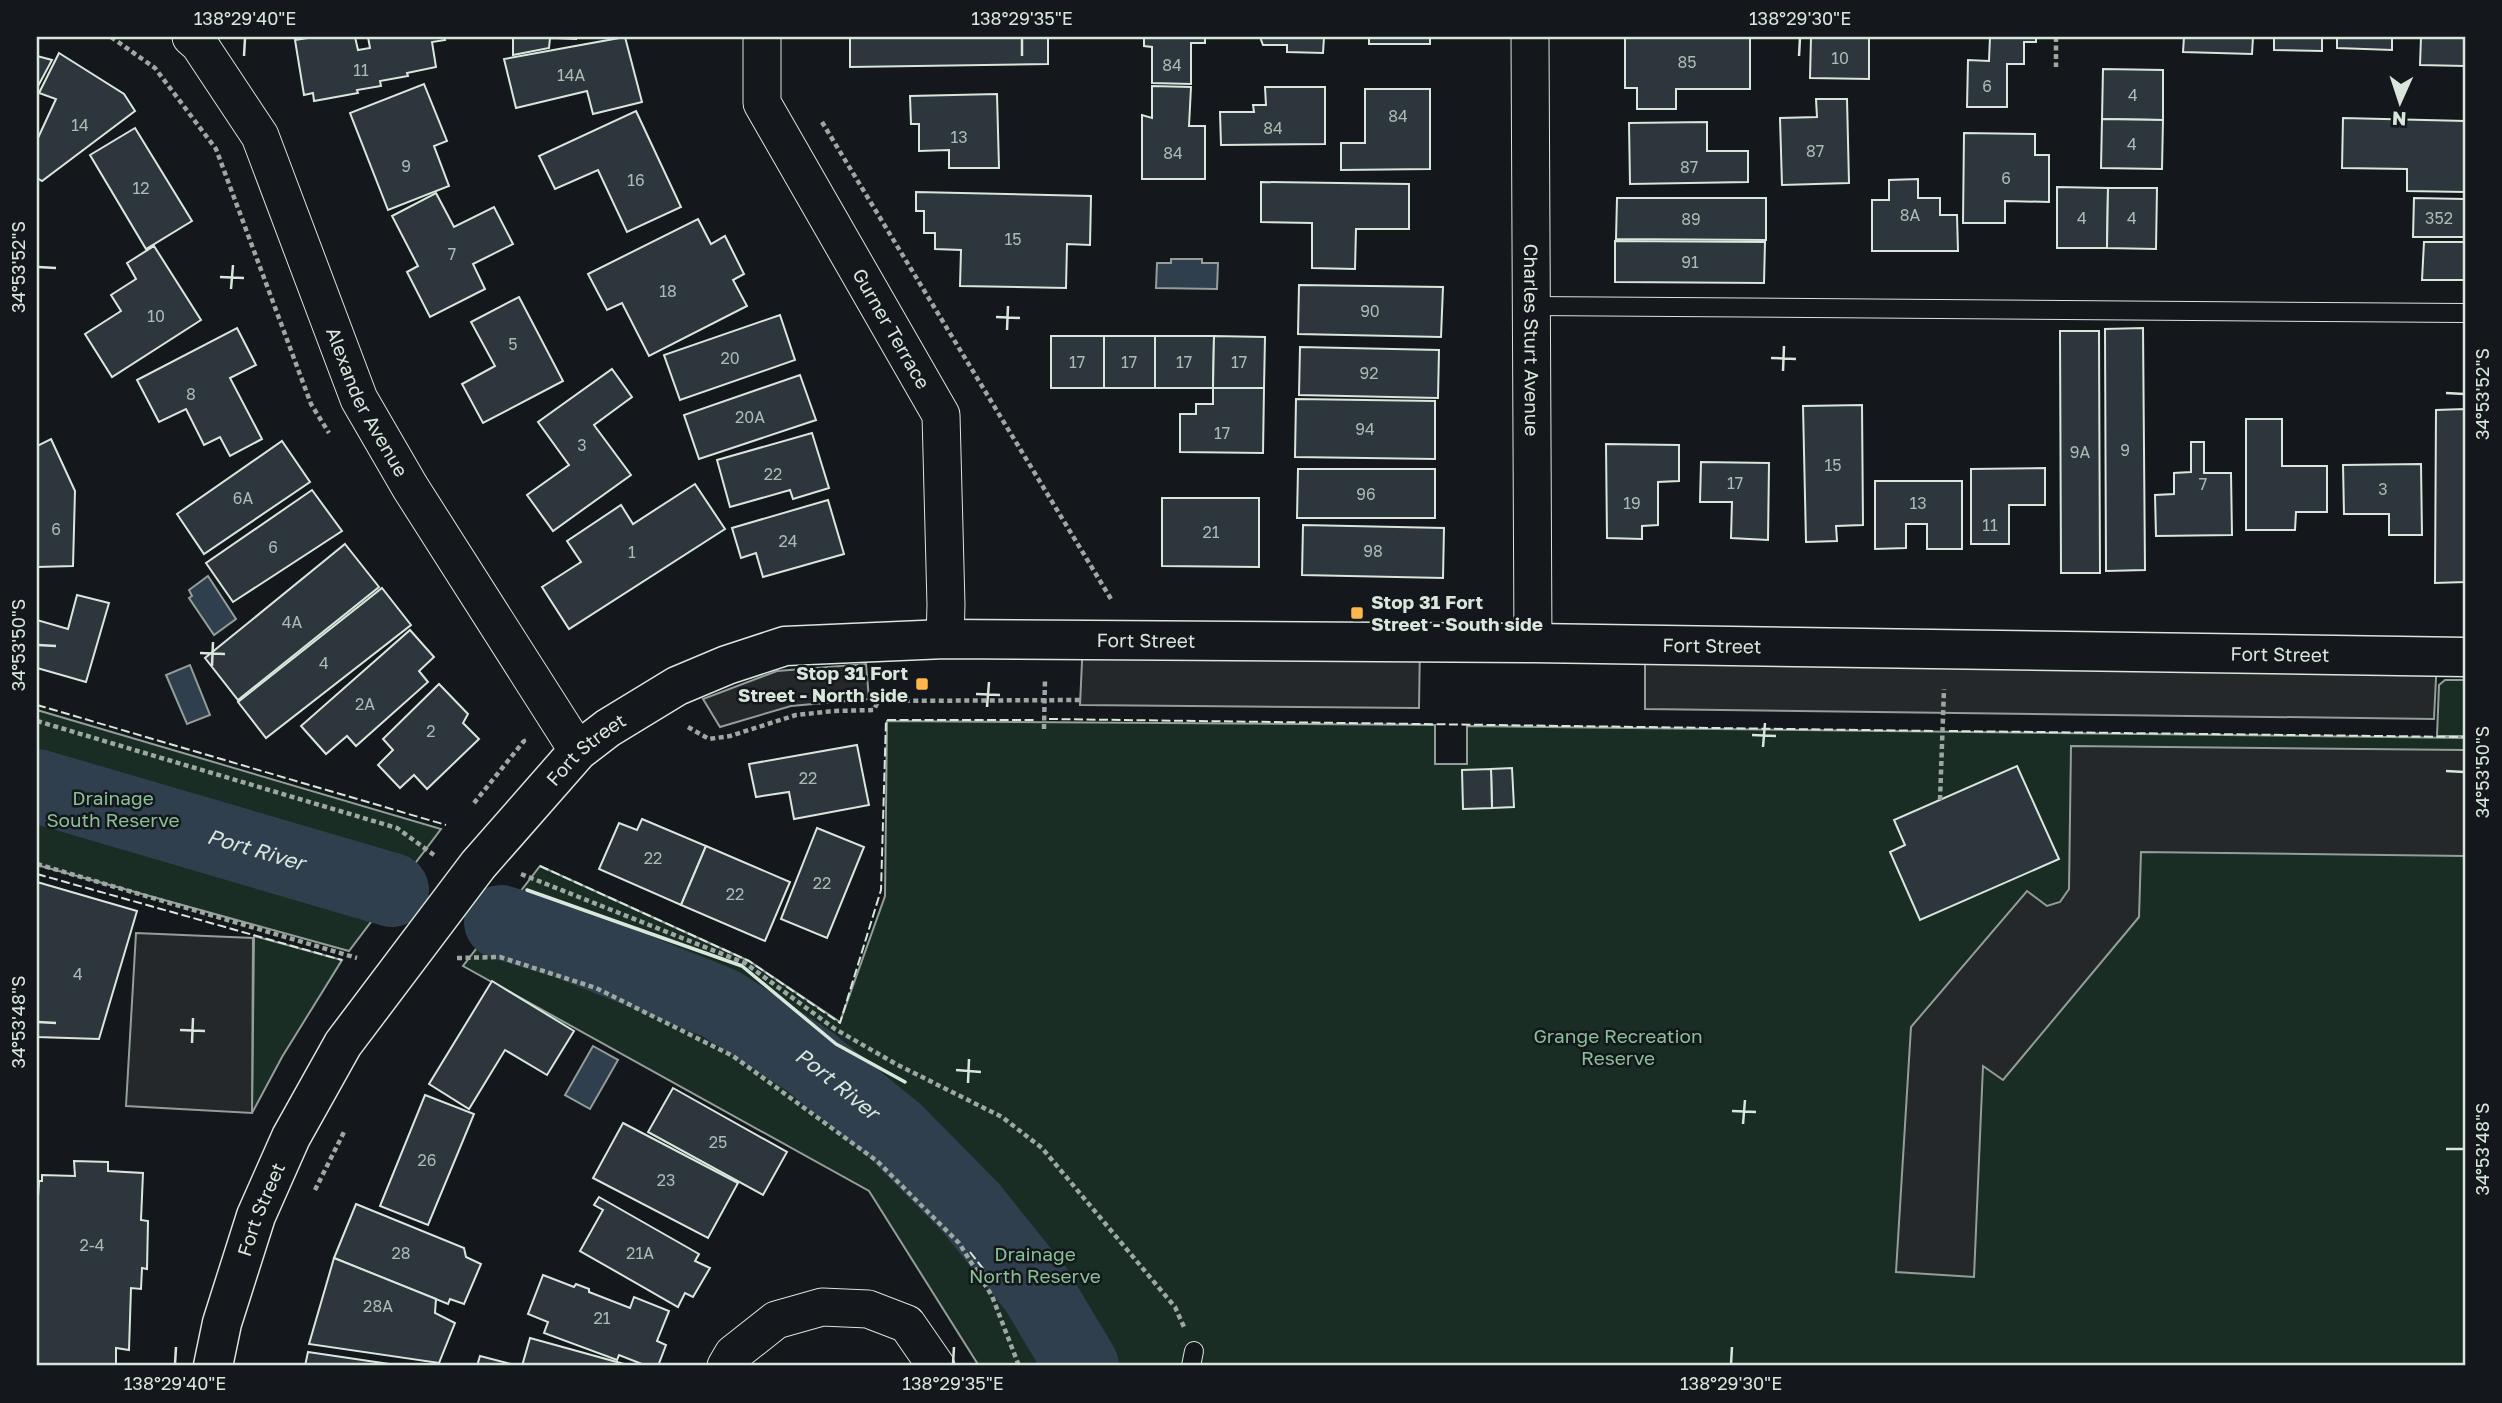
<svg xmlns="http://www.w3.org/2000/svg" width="2502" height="1403" viewBox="0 0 2502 1403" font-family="'Golos Text',sans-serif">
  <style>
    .green { fill: #1a2d24; stroke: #939e99; stroke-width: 2 }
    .parking { fill: #24282b; stroke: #939e99; stroke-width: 2 }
    .water { fill: #2f3f4d; stroke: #939e99; stroke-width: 2 }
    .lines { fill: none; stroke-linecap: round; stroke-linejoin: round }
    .river { stroke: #2f3f4d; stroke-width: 74 }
    .building { fill: #2c363c; stroke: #d8e6dc; stroke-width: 2 }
    .lane-casing { stroke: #d8e6dc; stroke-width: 20 }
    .street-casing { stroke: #d8e6dc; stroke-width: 39 }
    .secondary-casing { stroke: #d8e6dc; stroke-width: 41 }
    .path { stroke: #9da8a2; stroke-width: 4.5; stroke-dasharray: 5 3.5; stroke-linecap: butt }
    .lane { stroke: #14181c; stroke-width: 18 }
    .street { stroke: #14181c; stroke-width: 37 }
    .secondary { stroke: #14181c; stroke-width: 38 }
    .fence { stroke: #d8e6dc; stroke-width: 2; stroke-dasharray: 9 3.5; stroke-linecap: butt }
    .wall { stroke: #d8e6dc; stroke-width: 3.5 }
    .ticks { fill: none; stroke: #d8e6dc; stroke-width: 2.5 }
    .poi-dot { fill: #ffb74d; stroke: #14181c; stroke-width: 2.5 }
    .labels { text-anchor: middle; stroke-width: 5; stroke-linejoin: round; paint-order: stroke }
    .number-label { font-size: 16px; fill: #adbab4 }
    .street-label { font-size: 19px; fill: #d8e6dc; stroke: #14181c }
    .poi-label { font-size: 19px; font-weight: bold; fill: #d8e6dc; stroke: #14181c; text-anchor: start }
    .park-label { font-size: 19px; fill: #8ac095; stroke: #14181c }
    .water-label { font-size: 21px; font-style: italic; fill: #d8e6dc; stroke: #14181c }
    .neatline { fill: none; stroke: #d8e6dc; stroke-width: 2.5 }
    .ticks-label { font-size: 18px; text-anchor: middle; fill: #d8e6dc }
  </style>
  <rect width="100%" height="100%" fill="#14181c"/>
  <!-- green -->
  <g class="green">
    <polygon points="2445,680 2465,680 2465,736 2437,736 2439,685"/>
    <polygon points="37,710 441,829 349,951 37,865"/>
    <polygon points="887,721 1435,725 1435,764 1467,764 1467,726 2465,738 2465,1366 979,1366 869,1191 463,966 540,866 749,961 840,1022 885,896"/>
    <polygon points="254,936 342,960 282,1057 252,1113"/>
  </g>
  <!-- parking -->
  <g class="parking">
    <polygon points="1083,640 1420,643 1419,708 1080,705"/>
    <polygon points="1645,645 2437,658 2434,719 1645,709"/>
    <polygon points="866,664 869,699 791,706 720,727 703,699 777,671"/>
    <polygon points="2071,746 2465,750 2465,856 2141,852 2139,917 2003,1080 1983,1066 1974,1277 1896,1272 1911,1027 2027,891 2047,906 2060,902 2069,889"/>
    <polygon points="136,933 253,938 252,1113 126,1106"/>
  </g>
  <!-- water -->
  <g class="water">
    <polygon points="1171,259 1202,259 1202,263 1218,263 1217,289 1156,288 1157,263 1171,263"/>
    <polygon points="208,576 236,619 214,635 189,598 192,596 189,590"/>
    <polygon points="190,665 210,715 187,724 166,675"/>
    <polygon points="593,1046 618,1060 590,1109 565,1095"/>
  </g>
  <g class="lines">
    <!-- river -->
    <g class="river">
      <path id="s1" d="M37,786L392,890"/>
      <path id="s2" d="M501,922L569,943L721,1004L809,1061L896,1132L971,1208L1036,1289L1082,1366"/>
    </g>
  </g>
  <!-- building -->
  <g class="building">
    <polygon points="314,37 355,37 358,50 370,48 368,37 444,37 445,40 432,42 436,67 407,73 408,76 380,81 381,86 357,90 358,93 314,101 313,93 304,95 295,40"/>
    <polygon points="513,37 576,37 576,39 550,38 549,48 513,55"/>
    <polygon points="625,37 642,102 593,114 587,91 516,108 504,59"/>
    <polygon points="850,37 1048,37 1048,64 850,67"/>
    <polygon points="1144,37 1205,37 1205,43 1191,43 1191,84 1152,83 1152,47 1144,46"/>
    <polygon points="1260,37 1324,37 1323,53 1287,52 1287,45 1263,45"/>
    <rect x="1369" y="37" width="61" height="7"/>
    <polygon points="1625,37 1750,37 1750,89 1676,89 1676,109 1637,109 1637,88 1625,88"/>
    <polygon points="1811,37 1869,37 1869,79 1810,78"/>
    <polygon points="1990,37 2036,37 2036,42 2024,42 2024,64 2007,64 2007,107 1967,107 1968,60 1989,61"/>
    <polygon points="2184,37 2253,37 2252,54 2183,52"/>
    <polygon points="2274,37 2322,37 2322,51 2274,50"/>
    <polygon points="2337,37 2392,37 2392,50 2337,48"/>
    <polygon points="2421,37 2465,37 2465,66 2420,65"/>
    <polygon points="59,53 124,94 135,111 42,181 37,178 37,140 56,99 39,93"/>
    <polygon points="37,56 52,60 37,88"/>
    <polygon points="2103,69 2163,70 2163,120 2102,119"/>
    <polygon points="424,84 447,141 434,146 449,186 388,210 350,113"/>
    <polygon points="1152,86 1191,87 1189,126 1205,126 1205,179 1142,179 1142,115 1152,118"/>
    <polygon points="1265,87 1325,87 1325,144 1221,145 1220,112 1254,112 1253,105 1266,105"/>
    <polygon points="1365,89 1430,89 1430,169 1341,170 1341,143 1365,143"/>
    <polygon points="997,94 999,168 949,168 949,150 919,151 919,124 911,124 910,96"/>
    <polygon points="1816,99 1847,99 1849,183 1782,185 1780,118 1817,117"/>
    <polygon points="636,111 681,207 627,232 598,170 555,189 539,156"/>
    <polygon points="2343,118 2465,121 2465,192 2407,191 2407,169 2342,168"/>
    <polygon points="2102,119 2163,120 2162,169 2101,168"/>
    <polygon points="1707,122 1707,151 1748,151 1748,182 1630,184 1629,123"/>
    <polygon points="135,128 192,221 146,249 90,155"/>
    <polygon points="1964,133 2035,134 2035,155 2049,155 2049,202 2005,201 2005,223 1963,223"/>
    <polygon points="1918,179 1918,198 1940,198 1940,215 1957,215 1958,251 1872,251 1872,200 1889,200 1889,180"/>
    <polygon points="1261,182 1409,184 1409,229 1356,229 1355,269 1312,268 1312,223 1261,222"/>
    <polygon points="2057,187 2108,188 2107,248 2057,248"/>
    <polygon points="2108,188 2157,188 2156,249 2107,248"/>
    <polygon points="916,192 1091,196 1090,245 1067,244 1066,288 960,286 961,250 935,249 935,233 924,233 924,211 916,211"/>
    <polygon points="436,193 454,227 494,207 513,244 473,264 485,289 430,317 407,272 418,266 392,216"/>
    <polygon points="1617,198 1766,198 1766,240 1616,239"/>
    <polygon points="2414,198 2465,199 2465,237 2413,237"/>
    <polygon points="698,219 711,244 725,236 744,274 733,280 747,306 649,356 622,303 607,310 588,274"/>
    <polygon points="1615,241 1765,242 1764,283 1615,282"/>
    <polygon points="2424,242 2465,242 2465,280 2422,280"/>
    <polygon points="154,246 201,320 112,377 85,334 121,311 111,295 136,279 127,263"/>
    <polygon points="1299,285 1443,287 1441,337 1298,334"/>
    <polygon points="519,297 563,381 483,423 462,384 495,366 471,322"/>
    <polygon points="780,315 795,360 680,400 664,355"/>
    <polygon points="237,328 256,365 230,378 262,439 230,456 220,437 204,445 186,409 159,422 137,380"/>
    <polygon points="2143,328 2145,570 2106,571 2105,329"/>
    <polygon points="2060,331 2099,331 2100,573 2061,573"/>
    <rect x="1051" y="336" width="53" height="52"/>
    <rect x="1104" y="336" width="51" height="52"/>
    <polygon points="1155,336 1214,336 1213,388 1155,388"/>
    <polygon points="1214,336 1265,337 1264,388 1213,388"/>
    <polygon points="1300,347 1439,350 1438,398 1299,395"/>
    <polygon points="612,369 632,397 594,425 631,475 553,531 527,495 569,465 538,422"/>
    <polygon points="800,375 816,420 699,459 684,415"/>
    <polygon points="1213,388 1264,388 1263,453 1180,452 1180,414 1196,414 1196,404 1213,404"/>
    <polygon points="1296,399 1435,401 1435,459 1295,457"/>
    <polygon points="1862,405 1863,525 1836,526 1837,541 1806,542 1803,406"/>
    <polygon points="2465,409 2465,582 2435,583 2436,410"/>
    <polygon points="2246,419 2282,419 2282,466 2327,466 2327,512 2296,512 2295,530 2246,530"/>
    <polygon points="812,433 829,488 793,499 790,490 730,507 717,460"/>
    <polygon points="51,439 75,491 73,566 37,567 37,446"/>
    <polygon points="282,441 310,482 204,554 177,514"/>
    <polygon points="2191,442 2204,442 2204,473 2231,473 2232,535 2156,536 2155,495 2174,494 2174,473 2191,472"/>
    <polygon points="1606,444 1679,445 1679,481 1658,482 1658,525 1642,526 1642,539 1607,538"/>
    <polygon points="1701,462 1769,463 1768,540 1731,538 1732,502 1700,502"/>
    <polygon points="2421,464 2422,535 2389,535 2389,514 2344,514 2343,465"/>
    <polygon points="2045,468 2045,505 2009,505 2009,544 1971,544 1971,469"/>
    <polygon points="1298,469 1435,469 1435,518 1297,518"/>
    <polygon points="1875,481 1962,481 1962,549 1927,549 1927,524 1906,524 1906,548 1875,549"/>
    <polygon points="695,484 725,529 569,629 542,587 581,562 567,541 621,505 633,524"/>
    <polygon points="312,490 342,531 233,602 206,563"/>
    <polygon points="1162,498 1259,498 1259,567 1162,566"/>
    <polygon points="828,500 844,554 763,577 756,553 741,558 732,528"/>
    <polygon points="1303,525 1444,528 1443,578 1302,575"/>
    <polygon points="345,544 379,587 238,700 205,658"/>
    <polygon points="382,588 411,625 266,738 238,702"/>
    <polygon points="77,595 109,603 86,682 37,668 37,620 68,629"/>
    <polygon points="410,630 434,657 419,671 428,682 356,746 347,736 326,754 301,726"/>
    <polygon points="439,684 468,714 463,723 479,739 427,789 414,775 400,788 378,765 393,750 383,739"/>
    <polygon points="857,745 869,805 794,819 789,792 756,797 749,764"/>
    <polygon points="2017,766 2059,859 1920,920 1890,852 1905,845 1894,820"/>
    <polygon points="1512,768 1514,807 1492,808 1491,769"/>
    <polygon points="1491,769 1492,808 1463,809 1462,770"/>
    <polygon points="642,819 706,846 681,905 599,869 619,823 637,830"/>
    <polygon points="817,828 864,847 827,938 781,919"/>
    <polygon points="706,846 790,882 765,941 681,905"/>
    <polygon points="37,882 137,911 99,1039 37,1037"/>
    <polygon points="492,981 574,1031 547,1075 505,1050 469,1109 429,1084"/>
    <polygon points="673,1088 787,1152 763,1195 648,1132"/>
    <polygon points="425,1095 474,1114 428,1225 380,1206"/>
    <polygon points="623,1123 738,1183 708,1238 593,1178"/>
    <polygon points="74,1161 108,1162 108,1171 143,1173 141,1220 148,1221 147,1269 142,1268 141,1289 131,1288 129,1350 116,1348 116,1366 37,1366 37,1212 39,1181 42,1181 42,1175 75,1176"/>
    <polygon points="599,1197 699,1254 695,1261 710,1268 693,1297 685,1293 678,1307 580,1251 603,1210 594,1205"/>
    <polygon points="356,1204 464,1248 466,1257 481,1264 464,1304 450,1299 448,1304 334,1258"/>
    <polygon points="334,1258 436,1299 435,1313 455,1323 439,1363 309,1344"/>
    <polygon points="543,1275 574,1287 576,1284 589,1289 589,1292 630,1308 634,1297 669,1311 657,1341 666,1345 658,1366 647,1366 619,1355 617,1360 544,1333 548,1322 528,1314"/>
    <polygon points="530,1338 624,1364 623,1366 522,1366"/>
    <polygon points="308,1352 403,1366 305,1366"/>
    <polygon points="480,1356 519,1366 477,1366"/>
  </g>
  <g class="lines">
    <defs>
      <g id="lane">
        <polyline points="1532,306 2465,313"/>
        <polyline points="1191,1366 1194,1351"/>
      </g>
      <g id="street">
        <path id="s3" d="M191,37L199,44L260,136L359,399L410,487L578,751"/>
        <path id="s4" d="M762,37V103L941,415L946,605L945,639"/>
        <path id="s5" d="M1530,37L1533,643"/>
        <polyline points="726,1366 733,1354 776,1320 822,1307 868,1309 907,1324 936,1366"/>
      </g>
      <g id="secondary">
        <path id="s6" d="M213,1366L222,1323L256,1216L291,1137L343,1044L478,865L578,751L608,728L677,686L727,665L785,646L945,639L1533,643L2465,657"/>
      </g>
    </defs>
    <!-- lane casing -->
    <use href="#lane" class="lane-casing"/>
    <!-- street casing -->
    <use href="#street" class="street-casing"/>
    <!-- secondary casing -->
    <use href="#secondary" class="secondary-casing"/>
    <!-- path -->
    <g class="path">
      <polyline points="111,37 155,68 216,149 311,404 329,433"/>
      <polyline points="2056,37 2056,67"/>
      <polyline points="822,122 1111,599"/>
      <polyline points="37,721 397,828 434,855"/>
      <polyline points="688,727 709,739 730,736 796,715 834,711 874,710 878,701 1080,700"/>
      <polyline points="1044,729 1045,679"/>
      <polyline points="1940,800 1944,689"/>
      <polyline points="474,803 524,741 523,739"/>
      <polyline points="37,864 357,958"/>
      <polyline points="521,874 745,963 835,1029 896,1064 1002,1117 1042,1148 1175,1307 1184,1327"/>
      <polyline points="457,958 500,957 596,988 733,1056 877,1161 959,1243 992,1296 1019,1366"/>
      <polyline points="315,1190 344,1132"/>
    </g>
    <!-- lane -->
    <use href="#lane" class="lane"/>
    <!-- street -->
    <use href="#street" class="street"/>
    <!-- secondary -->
    <use href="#secondary" class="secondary"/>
    <!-- fence -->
    <g class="fence">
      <polyline points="37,705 446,825"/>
      <polyline points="1049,719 1936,731"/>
      <polyline points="1949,731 2465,737"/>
      <polyline points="540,866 749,961 840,1023 881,890 886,720 1035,720"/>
      <polyline points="37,874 342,960"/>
      <polyline points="970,1252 992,1280"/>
    </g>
    <!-- wall -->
    <polyline class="wall" points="527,890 742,966 836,1044 905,1082"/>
  </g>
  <!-- ticks -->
  <path class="ticks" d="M244,56L245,38M1022,56V38M1799,56L1800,38M38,267L56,268M220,277L244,278M231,289L233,265M996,317L1020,318M1007,330L1008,306M1771,358L1796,359M1783,371L1784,346M2446,393L2464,394M38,645L56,646M200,653L225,654M212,666L213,642M976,694L1000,695M987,707L989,682M1752,735L1776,736M1763,747L1765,723M2446,771L2464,772M38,1022L56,1023M180,1030L205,1031M192,1043L193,1018M956,1070L981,1072M968,1083L969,1059M1732,1111L1756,1112M1743,1124L1745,1100M2446,1149H2464M175,1364L176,1347M953,1364L954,1347M1731,1364L1732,1347"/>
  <!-- markers -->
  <g class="poi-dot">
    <rect x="1350" y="606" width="14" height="14" rx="3.5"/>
    <rect x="915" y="677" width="14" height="14" rx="3.5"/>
  </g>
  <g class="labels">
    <!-- number labels -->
    <g class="number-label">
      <text x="1840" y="64">10</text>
      <text x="1687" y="68">85</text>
      <text x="1172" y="71">84</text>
      <text x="361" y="76">11</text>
      <text x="571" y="81">14A</text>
      <text x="1987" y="92">6</text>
      <text x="2133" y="101">4</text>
      <text x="1398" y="122">84</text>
      <text x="80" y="131">14</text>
      <text x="1273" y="134">84</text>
      <text x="959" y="143">13</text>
      <text x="2132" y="150">4</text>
      <text x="1815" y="157">87</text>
      <text x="1173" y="159">84</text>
      <text x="406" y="172">9</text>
      <text x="1689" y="173">87</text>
      <text x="2006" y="184">6</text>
      <text x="636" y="186">16</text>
      <text x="141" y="194">12</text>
      <text x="1910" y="221">8A</text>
      <text x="2082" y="224">4</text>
      <text x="2132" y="224">4</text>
      <text x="2439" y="224">352</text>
      <text x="1691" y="225">89</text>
      <text x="1013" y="245">15</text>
      <text x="452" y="260">7</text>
      <text x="1690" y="268">91</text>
      <text x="668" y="297">18</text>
      <text x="1370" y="317">90</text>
      <text x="156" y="322">10</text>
      <text x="513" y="350">5</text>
      <text x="730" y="364">20</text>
      <text x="1077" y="368">17</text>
      <text x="1129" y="368">17</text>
      <text x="1184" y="368">17</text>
      <text x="1239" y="368">17</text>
      <text x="1369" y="379">92</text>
      <text x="191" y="400">8</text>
      <text x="750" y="423">20A</text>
      <text x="1365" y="435">94</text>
      <text x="1222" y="439">17</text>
      <text x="582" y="451">3</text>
      <text x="2125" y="456">9</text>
      <text x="2080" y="458">9A</text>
      <text x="1833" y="471">15</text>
      <text x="773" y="480">22</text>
      <text x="1735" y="489">17</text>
      <text x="2203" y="490">7</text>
      <text x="2383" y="495">3</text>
      <text x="1366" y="500">96</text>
      <text x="243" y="504">6A</text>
      <text x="1632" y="509">19</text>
      <text x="1918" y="509">13</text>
      <text x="1990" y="531">11</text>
      <text x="56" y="535">6</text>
      <text x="1211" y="538">21</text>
      <text x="788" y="547">24</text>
      <text x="273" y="553">6</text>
      <text x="1373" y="557">98</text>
      <text x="632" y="558">1</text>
      <text x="292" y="628">4A</text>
      <text x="324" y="669">4</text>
      <text x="365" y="710">2A</text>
      <text x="431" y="737">2</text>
      <text x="808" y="784">22</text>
      <text x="653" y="864">22</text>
      <text x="822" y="889">22</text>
      <text x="735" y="900">22</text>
      <text x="78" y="980">4</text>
      <text x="718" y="1148">25</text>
      <text x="427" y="1166">26</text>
      <text x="666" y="1186">23</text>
      <text x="92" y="1251">2-4</text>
      <text x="401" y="1259">28</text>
      <text x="640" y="1259">21A</text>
      <text x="378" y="1312">28A</text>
      <text x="602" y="1324">21</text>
    </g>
    <!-- street labels -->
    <g class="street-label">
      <text dy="7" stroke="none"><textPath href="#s4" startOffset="326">Gurner Terrace</textPath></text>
      <text dy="7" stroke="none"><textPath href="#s5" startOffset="303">Charles Sturt Avenue</textPath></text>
      <text dy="7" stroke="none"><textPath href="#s3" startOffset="408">Alexander Avenue</textPath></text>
      <text dy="7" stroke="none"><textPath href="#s6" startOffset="1320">Fort Street</textPath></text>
      <text dy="7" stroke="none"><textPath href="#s6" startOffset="1886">Fort Street</textPath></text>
      <text dy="7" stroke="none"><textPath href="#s6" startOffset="2454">Fort Street</textPath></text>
      <text dy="7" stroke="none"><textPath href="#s6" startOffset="732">Fort Street</textPath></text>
      <text dy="7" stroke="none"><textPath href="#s6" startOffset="164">Fort Street</textPath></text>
    </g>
    <!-- poi labels -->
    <g class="poi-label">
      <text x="1371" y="609">Stop 31 Fort<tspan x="1371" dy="22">Street - South side</tspan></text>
      <text x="908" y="680" text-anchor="end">Stop 31 Fort<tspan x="908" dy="22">Street - North side</tspan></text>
    </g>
    <!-- park labels -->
    <g class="park-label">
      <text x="113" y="805">Drainage<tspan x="113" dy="22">South Reserve</tspan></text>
      <text x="1618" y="1043">Grange Recreation<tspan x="1618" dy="22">Reserve</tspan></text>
      <text x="1035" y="1261">Drainage<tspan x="1035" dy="22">North Reserve</tspan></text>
    </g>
    <!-- water labels -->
    <g class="water-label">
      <text dy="7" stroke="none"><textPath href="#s1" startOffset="228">Port River</textPath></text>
      <text dy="7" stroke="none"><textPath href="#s2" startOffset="376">Port River</textPath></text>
    </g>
  </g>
  <!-- border -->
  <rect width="2502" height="1403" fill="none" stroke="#14181c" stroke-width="77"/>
  <!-- north arrow -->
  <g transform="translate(2400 102) rotate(183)" stroke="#14181c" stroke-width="5" paint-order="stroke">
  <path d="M0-5L12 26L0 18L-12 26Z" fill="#d8e6dc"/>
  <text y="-10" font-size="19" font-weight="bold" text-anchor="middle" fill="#d8e6dc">N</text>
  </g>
  <rect x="38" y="38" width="2426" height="1326" class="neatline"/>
  <g class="ticks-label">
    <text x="245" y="25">138°29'40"E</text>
    <text x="1022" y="25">138°29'35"E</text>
    <text x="1800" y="25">138°29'30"E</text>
    <text transform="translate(19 267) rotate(-90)" y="6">34°53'52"S</text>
    <text transform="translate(2483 394) rotate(-90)" y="6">34°53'52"S</text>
    <text transform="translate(19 645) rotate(-90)" y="6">34°53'50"S</text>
    <text transform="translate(2483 772) rotate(-90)" y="6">34°53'50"S</text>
    <text transform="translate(19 1022) rotate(-90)" y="6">34°53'48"S</text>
    <text transform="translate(2483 1149) rotate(-90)" y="6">34°53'48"S</text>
    <text x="175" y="1390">138°29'40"E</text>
    <text x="953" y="1390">138°29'35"E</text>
    <text x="1731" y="1390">138°29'30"E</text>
  </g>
</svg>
